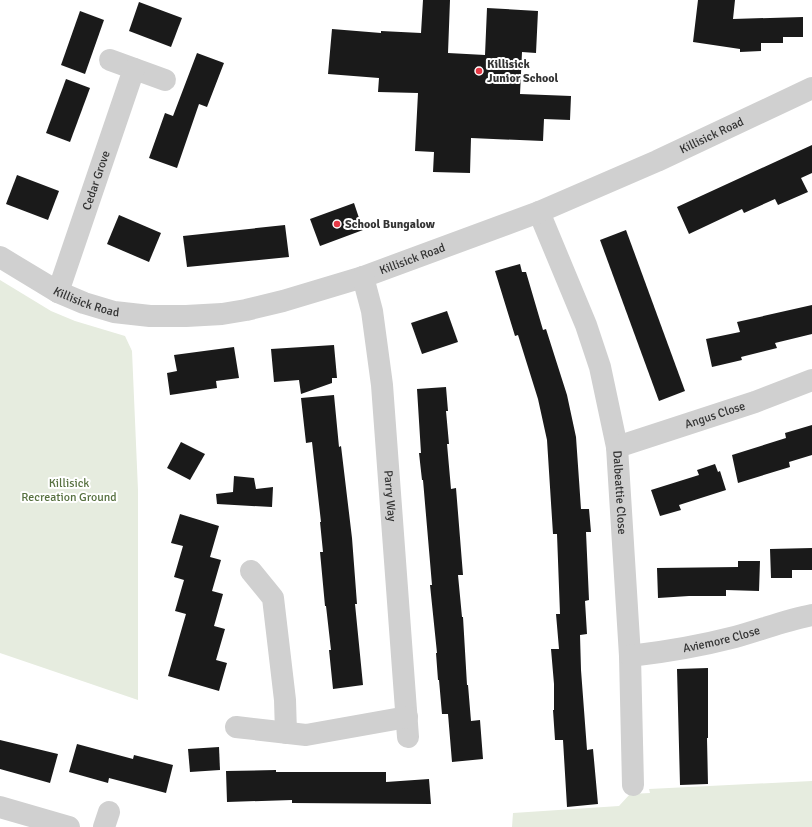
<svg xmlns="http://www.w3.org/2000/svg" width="812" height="827" viewBox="0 0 812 827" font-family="Signika,sans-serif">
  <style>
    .green { fill: #e6ecdf }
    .building { fill: #1a1a1a }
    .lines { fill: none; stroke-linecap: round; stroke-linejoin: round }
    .street { stroke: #d0d0d0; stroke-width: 22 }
    .poi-dot { fill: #e63946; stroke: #fff; stroke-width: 1.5 }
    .labels { text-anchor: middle; stroke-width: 4; stroke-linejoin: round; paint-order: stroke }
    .poi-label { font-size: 12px; font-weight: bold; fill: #333; stroke: #fff; text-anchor: start }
    .street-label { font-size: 12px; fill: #333; stroke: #fff }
    .park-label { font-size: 12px; fill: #56703f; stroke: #fff }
  </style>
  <rect width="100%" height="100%" fill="#fff"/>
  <!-- green -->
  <g class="green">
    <polygon points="0,280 51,311 75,321 125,336 132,351 138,490 138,700 0,653"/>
    <polygon points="812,781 812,827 512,827 513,813 619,806 630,794 650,793 649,789"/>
  </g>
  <!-- building -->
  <g class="building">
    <polygon points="423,0 450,0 448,53 485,55 487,8 538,11 536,53 522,52 520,94 571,96 570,120 544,119 543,141 471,138 470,173 433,172 434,152 415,151 418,93 378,92 379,78 328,74 332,29 381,33 381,31 421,33"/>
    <polygon points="698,0 735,0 733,19 803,17 803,37 783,37 783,43 761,43 761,51 740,52 740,49 693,42"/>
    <polygon points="139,2 182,18 171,47 129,31"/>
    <polygon points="80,11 104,20 85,74 61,65"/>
    <polygon points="197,53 224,63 207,107 199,104 177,168 149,158 165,113 173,116"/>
    <polygon points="66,79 90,88 70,142 46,133"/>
    <polygon points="812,145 812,173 801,178 808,192 778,205 775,199 744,213 742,209 689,234 677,207"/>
    <polygon points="17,175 59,191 48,220 6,204"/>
    <polygon points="354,203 363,230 320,246 310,219"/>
    <polygon points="119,215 161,233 149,262 107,244"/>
    <polygon points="285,225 289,257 187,267 183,236"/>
    <polygon points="626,230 685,391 659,401 600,240"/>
    <polygon points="520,264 522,272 526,272 543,330 546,329 567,395 576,437 581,509 589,509 591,532 586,532 589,600 585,601 587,634 580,635 581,670 587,750 593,749 598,804 567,807 563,740 555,740 553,710 554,710 554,684 551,649 559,649 556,614 560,614 557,534 553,534 547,440 538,399 518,335 515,336 495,271"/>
    <polygon points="812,305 812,334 775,343 777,348 741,357 742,360 712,367 706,339 740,332 737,322"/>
    <polygon points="447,311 458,342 422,354 411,323"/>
    <polygon points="334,345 337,378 332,378 332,383 301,394 299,380 274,382 271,349"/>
    <polygon points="234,347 239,378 216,381 217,388 170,395 167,373 177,371 174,355"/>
    <polygon points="446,387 448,411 446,411 449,444 447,444 451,489 456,488 463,575 458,575 462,617 463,617 467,685 468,685 471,721 480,720 483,759 452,762 448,714 442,714 439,680 438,680 436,653 437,653 430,585 432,585 423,480 422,480 419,453 421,453 417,389"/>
    <polygon points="334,395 339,447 341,446 352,538 357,604 355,604 363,685 333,689 329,650 331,650 326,606 325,606 320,552 323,552 320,522 321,522 312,442 306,443 301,398"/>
    <polygon points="812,425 812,455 789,462 790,467 738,483 732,455 786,438 785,433"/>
    <polygon points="181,442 205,454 190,480 167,468"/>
    <polygon points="715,464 718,472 720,471 726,490 679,505 681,510 660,516 651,490 699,475 697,470"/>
    <polygon points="234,476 254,478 256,489 273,487 272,507 217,504 216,494 233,492"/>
    <polygon points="180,514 219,526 210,557 221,560 212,591 223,594 214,626 225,629 216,660 227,663 219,691 168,676 186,614 175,611 184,580 174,577 183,546 171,543"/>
    <polygon points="812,548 812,570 792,570 792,578 771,578 770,549"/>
    <polygon points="738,561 760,561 759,591 726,590 726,596 689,596 658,598 657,568 738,567"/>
    <polygon points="708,668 708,738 707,738 708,784 680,785 677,669"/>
    <polygon points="0,740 58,754 50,783 0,769"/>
    <polygon points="77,744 133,759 134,755 173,765 166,793 109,778 108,783 69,772"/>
    <polygon points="219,747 220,770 190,772 188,749"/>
    <polygon points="276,770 276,772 386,772 386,782 429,779 431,804 292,803 292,800 227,802 226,771"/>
  </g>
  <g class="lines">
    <!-- street -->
    <g class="street">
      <polyline points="110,60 165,80"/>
      <path id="s1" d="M539,212L586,325L600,367L617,447L630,656L633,785"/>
      <path id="s2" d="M0,257L58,292L84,303L114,312L150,316H186L222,314L246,310L283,301L363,277L539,212L657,161L812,88"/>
      <path id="s3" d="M363,277L372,311L382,385L408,737"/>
      <path id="s4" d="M58,292L134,69"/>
      <path id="s5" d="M617,447L755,402L812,380"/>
      <polyline points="251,571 273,598 285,700 286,733"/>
      <path id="s6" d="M630,656C665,652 700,646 735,637C761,630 786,620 812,615"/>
      <polyline points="236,727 306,735 407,717"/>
      <polyline points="0,807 69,827"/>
      <polyline points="104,827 109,812"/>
    </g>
  </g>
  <!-- markers -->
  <g class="poi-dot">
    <circle cx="479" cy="71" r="4"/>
    <circle cx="337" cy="224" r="4"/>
  </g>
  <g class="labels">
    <!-- poi labels -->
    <g class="poi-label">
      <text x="487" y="68">Killisick<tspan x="487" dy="14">Junior School</tspan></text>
      <text x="345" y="228">School Bungalow</text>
    </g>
    <!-- street labels -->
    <g class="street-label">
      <text dy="4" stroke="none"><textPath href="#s2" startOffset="758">Killisick Road</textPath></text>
      <text dy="4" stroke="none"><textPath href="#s4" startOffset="118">Cedar Grove</textPath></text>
      <text dy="4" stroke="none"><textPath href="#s2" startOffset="434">Killisick Road</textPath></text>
      <text dy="4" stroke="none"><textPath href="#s2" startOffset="98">Killisick Road</textPath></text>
      <text dy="4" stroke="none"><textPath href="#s5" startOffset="103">Angus Close</textPath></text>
      <text dy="4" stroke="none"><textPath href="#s1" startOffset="294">Dalbeattie Close</textPath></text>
      <text dy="4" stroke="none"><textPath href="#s3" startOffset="221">Parry Way</textPath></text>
      <text dy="4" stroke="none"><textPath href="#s6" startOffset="93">Aviemore Close</textPath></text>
    </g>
    <!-- park labels -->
    <g class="park-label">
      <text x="69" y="487">Killisick<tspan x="69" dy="14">Recreation Ground</tspan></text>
    </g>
  </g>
</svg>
